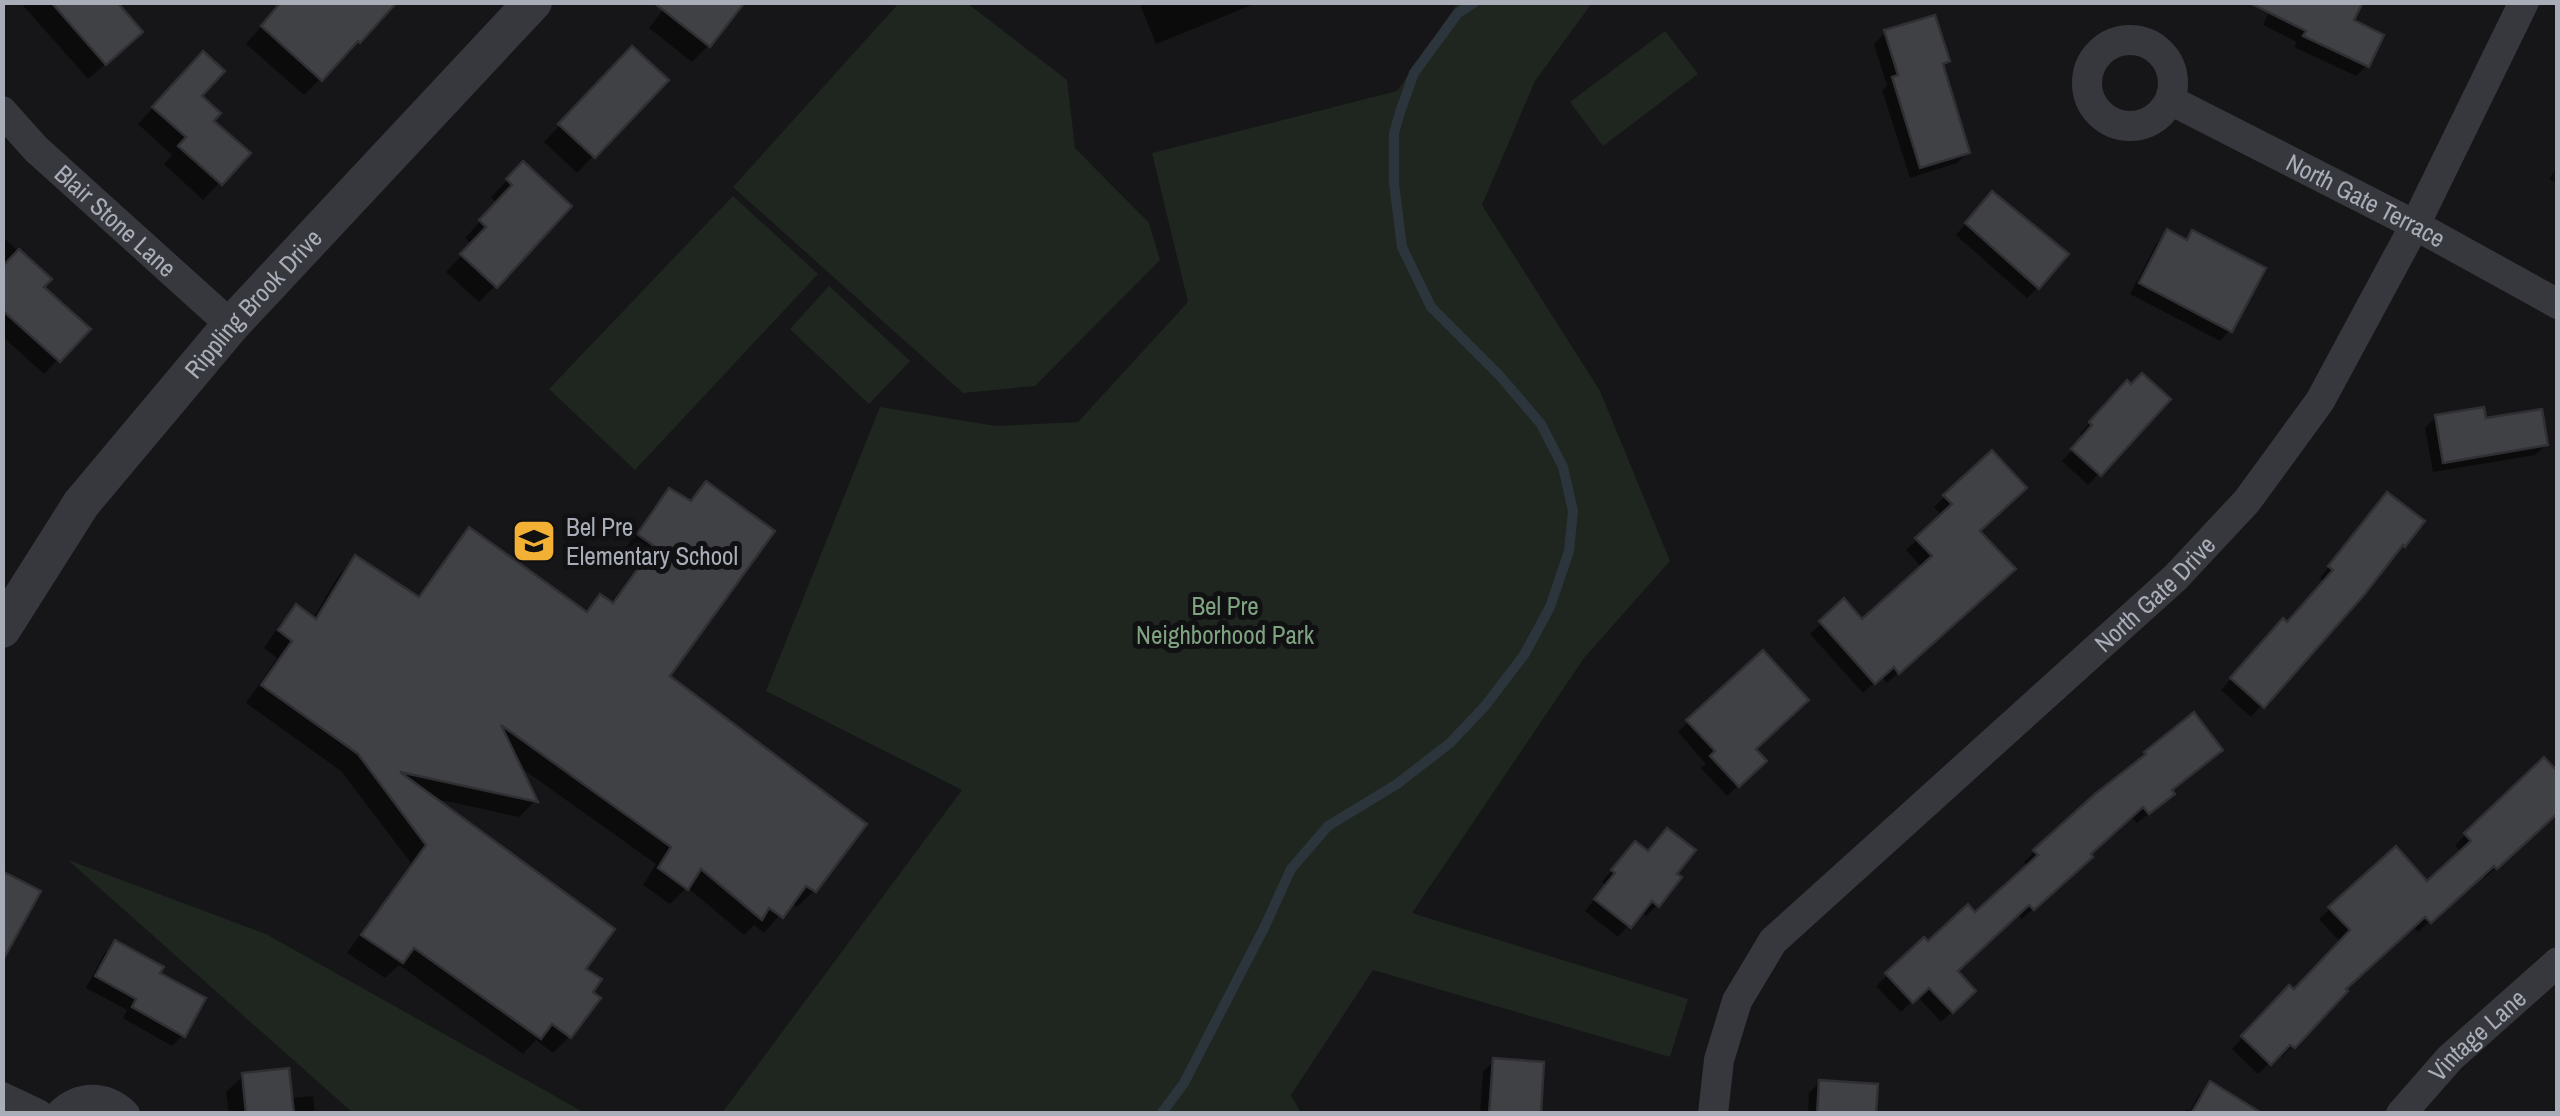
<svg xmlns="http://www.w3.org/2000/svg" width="2560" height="1116" viewBox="0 0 2560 1116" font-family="'Archivo Narrow',sans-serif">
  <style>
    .green { fill: #1e261f }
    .shadow { fill: #0007 }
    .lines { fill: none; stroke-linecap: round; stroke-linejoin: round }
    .stream { stroke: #2c353c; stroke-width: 10 }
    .building { fill: #404145; stroke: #303034; stroke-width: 2.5 }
    .minor { stroke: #37383d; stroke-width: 30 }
    .tertiary { stroke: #37383d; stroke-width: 38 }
    .labels { text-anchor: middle; stroke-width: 10; stroke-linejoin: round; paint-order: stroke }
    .street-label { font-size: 25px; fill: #a8adb8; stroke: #111113 }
    .poi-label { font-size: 25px; fill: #a8adb8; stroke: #111113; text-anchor: start }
    .park-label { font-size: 25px; fill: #7fa381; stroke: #111113 }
  </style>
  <rect width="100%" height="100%" fill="#161618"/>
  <!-- green -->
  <g class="green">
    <polygon points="899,3 967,3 1067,80 1075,148 1149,223 1160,260 1035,386 963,393 733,187"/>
    <polygon points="1458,3 1592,3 1535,81 1482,205 1600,391 1670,561 1584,658 1412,913 1688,999 1670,1057 1373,970 1291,1095 1301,1113 722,1113 962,790 766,691 880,407 996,426 1078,422 1188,302 1152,153 1397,91"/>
    <polygon points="1665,31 1698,74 1603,146 1570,102"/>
    <polygon points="733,196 818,274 635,470 549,389"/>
    <polygon points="829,286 910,361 869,404 790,329"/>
    <polygon points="68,860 266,934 585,1113 353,1113"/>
  </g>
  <!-- shadow -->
  <g class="shadow">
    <polygon points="20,2 113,2 123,49 88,79"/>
    <polygon points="282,2 378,2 358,41 304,95 246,44"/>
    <polygon points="669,2 708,46 692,62 649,28"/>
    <polygon points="1139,2 1259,2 1156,44"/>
    <polygon points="2274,2 2351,21 2367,65 2356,76 2294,47 2297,42 2263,25"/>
    <polygon points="1885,33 1947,61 1941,67 1968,152 1957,163 1910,178 1882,90 1887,86 1874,44"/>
    <polygon points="616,66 665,80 577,173 544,142"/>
    <polygon points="187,70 210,121 247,154 203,200 164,164 172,155 138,124"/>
    <polygon points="523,164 495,286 479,302 446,272 472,244 465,238 497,203 491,197"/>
    <polygon points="2558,166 2558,184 2549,179"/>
    <polygon points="1981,206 2038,287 2027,298 1956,235"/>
    <polygon points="2167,232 2185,241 2193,233 2230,330 2220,341 2130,294 2157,243"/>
    <polygon points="2,236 48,279 41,287 87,329 44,374 2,336"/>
    <polygon points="2116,394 2167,400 2088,485 2062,461 2084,437 2080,434"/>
    <polygon points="2436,417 2546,445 2535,455 2433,472 2425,428"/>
    <polygon points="1992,453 1978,531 2002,579 1887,683 1881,676 1863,693 1810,634 1844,602 1862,622 1922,568 1906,550 1943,516 1934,507"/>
    <polygon points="706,484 666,676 863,825 814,891 797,907 791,902 764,933 754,925 744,935 687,887 670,904 643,885 656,864 517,765 535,801 519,817 432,798 582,970 569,1037 553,1053 536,1040 523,1054 399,965 385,978 347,953 411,863 341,771 246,703 277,658 264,648 280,624 296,608 312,620 339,575 356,558 416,598 453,547 469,530 585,613 601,598 610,604 639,564 623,552 653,508 669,491 688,503"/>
    <polygon points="2377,506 2404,545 2251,717 2221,690 2272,632 2286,624 2324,582 2320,578"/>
    <polygon points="2194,716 2220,750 2170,792 2161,804 2137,823 2131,816 2088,855 2079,868 2022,919 2017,914 1955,971 1973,991 1941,1022 1917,996 1901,1012 1876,986 1924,941 1927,945 1975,915 2028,867 2024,862 2035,851 2145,754"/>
    <polygon points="1688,722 1753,749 1764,761 1727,796 1701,768 1706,764 1678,732"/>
    <polygon points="2544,761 2558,810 2485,878 2482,874 2418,932 2413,926 2343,990 2345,992 2282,1057 2278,1054 2258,1074 2232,1049 2289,988 2293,992 2341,943 2319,919 2330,909 2426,884 2462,853 2455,845"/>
    <polygon points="1647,854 1657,905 1646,916 1641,911 1618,937 1585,911 1606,885 1602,882 1624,855"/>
    <polygon points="115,944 157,974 183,1035 172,1046 123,1018 127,1010 86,988 104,954"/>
    <polygon points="1494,1061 1538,1114 1480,1114 1483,1071"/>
    <polygon points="243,1076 290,1098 313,1096 315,1114 229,1114 226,1092"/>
    <polygon points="1820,1082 1874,1114 1808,1114 1809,1093"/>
    <polygon points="2210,1085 2225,1114 2183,1114 2187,1109 2190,1111 2199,1095"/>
  </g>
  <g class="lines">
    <!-- stream -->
    <polyline class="stream" points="1161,1114 1184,1083 1265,926 1291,869 1328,826 1397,784 1450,743 1485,706 1524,655 1550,607 1569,551 1573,511 1563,467 1541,424 1499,375 1431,307 1402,247 1394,183 1394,133 1400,112 1414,73 1458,13 1475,2"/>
  </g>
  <!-- building -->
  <g class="building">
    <polygon points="51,2 117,2 143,32 106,65"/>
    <polygon points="281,2 397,2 360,43 358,41 322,81 261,26"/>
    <polygon points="653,2 745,2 710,47"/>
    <polygon points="2248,2 2363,2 2354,20 2384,35 2369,67 2303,36 2306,31"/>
    <polygon points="1935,15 1950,61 1943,64 1970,153 1920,168 1892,77 1898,75 1884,30"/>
    <polygon points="632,46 669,80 595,158 558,124"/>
    <polygon points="203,51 225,71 202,96 221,113 214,121 251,153 222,185 178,146 186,137 152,107"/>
    <polygon points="523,161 572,206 497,288 460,254 486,227 479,220 512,185 506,179"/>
    <polygon points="1992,191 2069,254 2039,289 1965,223"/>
    <polygon points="2167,229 2187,240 2192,230 2266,268 2232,332 2139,283"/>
    <polygon points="19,249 52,279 44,287 91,329 60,362 2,310 2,267"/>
    <polygon points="2142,373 2171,399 2101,476 2071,449 2092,425 2089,422 2127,380 2131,384"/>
    <polygon points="2484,407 2486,418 2542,409 2548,445 2443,463 2435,415"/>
    <polygon points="1992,450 2027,488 1980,531 2016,569 1899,674 1894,667 1875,684 1819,621 1844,598 1862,619 1932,556 1915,538 1952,504 1943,495"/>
    <polygon points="706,481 775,531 670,676 867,824 816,892 806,886 783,918 769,908 762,920 701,869 688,890 658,868 671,847 501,725 538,802 400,772 615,929 586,969 602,979 593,992 601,998 571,1038 552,1024 541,1039 414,948 403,963 361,935 426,845 358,754 261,685 292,641 278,630 296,604 316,619 355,555 419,597 469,527 587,612 600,594 613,603 654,546 637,534 669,488 691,501"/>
    <polygon points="2387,492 2425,521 2405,547 2403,545 2364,595 2264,708 2230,678 2283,618 2287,622 2333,570 2328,566"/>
    <polygon points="1763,650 1809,700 1756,749 1767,761 1739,787 1710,756 1715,751 1686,720"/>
    <polygon points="2194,712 2223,750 2172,790 2175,794 2149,814 2143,807 2091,854 2093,857 2034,910 2029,905 1958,971 1976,991 1953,1013 1929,988 1913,1003 1885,973 1924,937 1928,941 1968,904 1975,912 2038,855 2033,850 2095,794 2146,754 2144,752"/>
    <polygon points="2544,757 2558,772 2558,813 2497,869 2494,866 2431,923 2425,917 2346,989 2348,991 2295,1048 2290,1045 2271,1065 2241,1036 2289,985 2294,989 2350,930 2328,907 2396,846 2427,881 2471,841 2464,833"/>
    <polygon points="1667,828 1696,850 1677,874 1682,877 1659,907 1652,901 1631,928 1594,899 1615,873 1611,870 1635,841 1648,851"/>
    <polygon points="2,871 41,891 2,962"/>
    <polygon points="115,940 164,967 160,973 206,998 185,1037 132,1007 136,999 95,976"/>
    <polygon points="1493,1058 1544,1062 1541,1114 1489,1114"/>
    <polygon points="289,1068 294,1114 246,1114 242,1073"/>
    <polygon points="1819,1080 1878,1084 1876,1114 1817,1114"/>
    <polygon points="2210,1081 2263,1114 2191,1114"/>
  </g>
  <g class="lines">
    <!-- minor -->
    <g class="minor">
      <circle cx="2130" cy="83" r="43"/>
      <path id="s1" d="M2170,100L2415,225L2558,304"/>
      <path id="s2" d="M2,111L36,149L231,325"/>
      <polyline points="2,1097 38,1114"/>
      <path d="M60,1114C80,1095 105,1095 125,1114"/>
      <path id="s3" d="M1713,1114L1719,1060L1737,1001L1773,941L2176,577L2247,501L2320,401L2415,225L2524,2"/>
      <path id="s4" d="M2401,1114L2450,1058L2558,962"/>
    </g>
    <!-- tertiary -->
    <path class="tertiary" id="s5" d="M2,629L81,504L231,325L533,2"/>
  </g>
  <!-- icons -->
  <defs>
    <symbol id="school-square" viewBox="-11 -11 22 22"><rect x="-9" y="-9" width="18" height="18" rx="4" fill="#f2b134" stroke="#111113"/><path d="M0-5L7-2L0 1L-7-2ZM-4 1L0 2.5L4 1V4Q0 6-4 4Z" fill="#111"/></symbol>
  </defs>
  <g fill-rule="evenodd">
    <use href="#school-square" x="509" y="516" width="50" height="50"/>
  </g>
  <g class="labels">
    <!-- street labels -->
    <g class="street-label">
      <text dy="9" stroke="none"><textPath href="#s1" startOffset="220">North Gate Terrace</textPath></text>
      <text dy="9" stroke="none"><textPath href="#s2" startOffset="158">Blair Stone Lane</textPath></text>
      <text dy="9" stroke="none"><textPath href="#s5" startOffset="412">Rippling Brook Drive</textPath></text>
      <text dy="9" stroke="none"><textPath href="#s3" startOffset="702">North Gate Drive</textPath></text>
      <text dy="9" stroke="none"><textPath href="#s4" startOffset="110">Vintage Lane</textPath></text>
    </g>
    <!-- poi labels -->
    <g class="poi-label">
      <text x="566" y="536">Bel Pre<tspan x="566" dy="29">Elementary School</tspan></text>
    </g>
    <!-- park labels -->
    <g class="park-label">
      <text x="1225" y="615">Bel Pre<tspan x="1225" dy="29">Neighborhood Park</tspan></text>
    </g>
  </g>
  <!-- border -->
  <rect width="2560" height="1116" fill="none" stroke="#a8adb8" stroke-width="10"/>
</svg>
